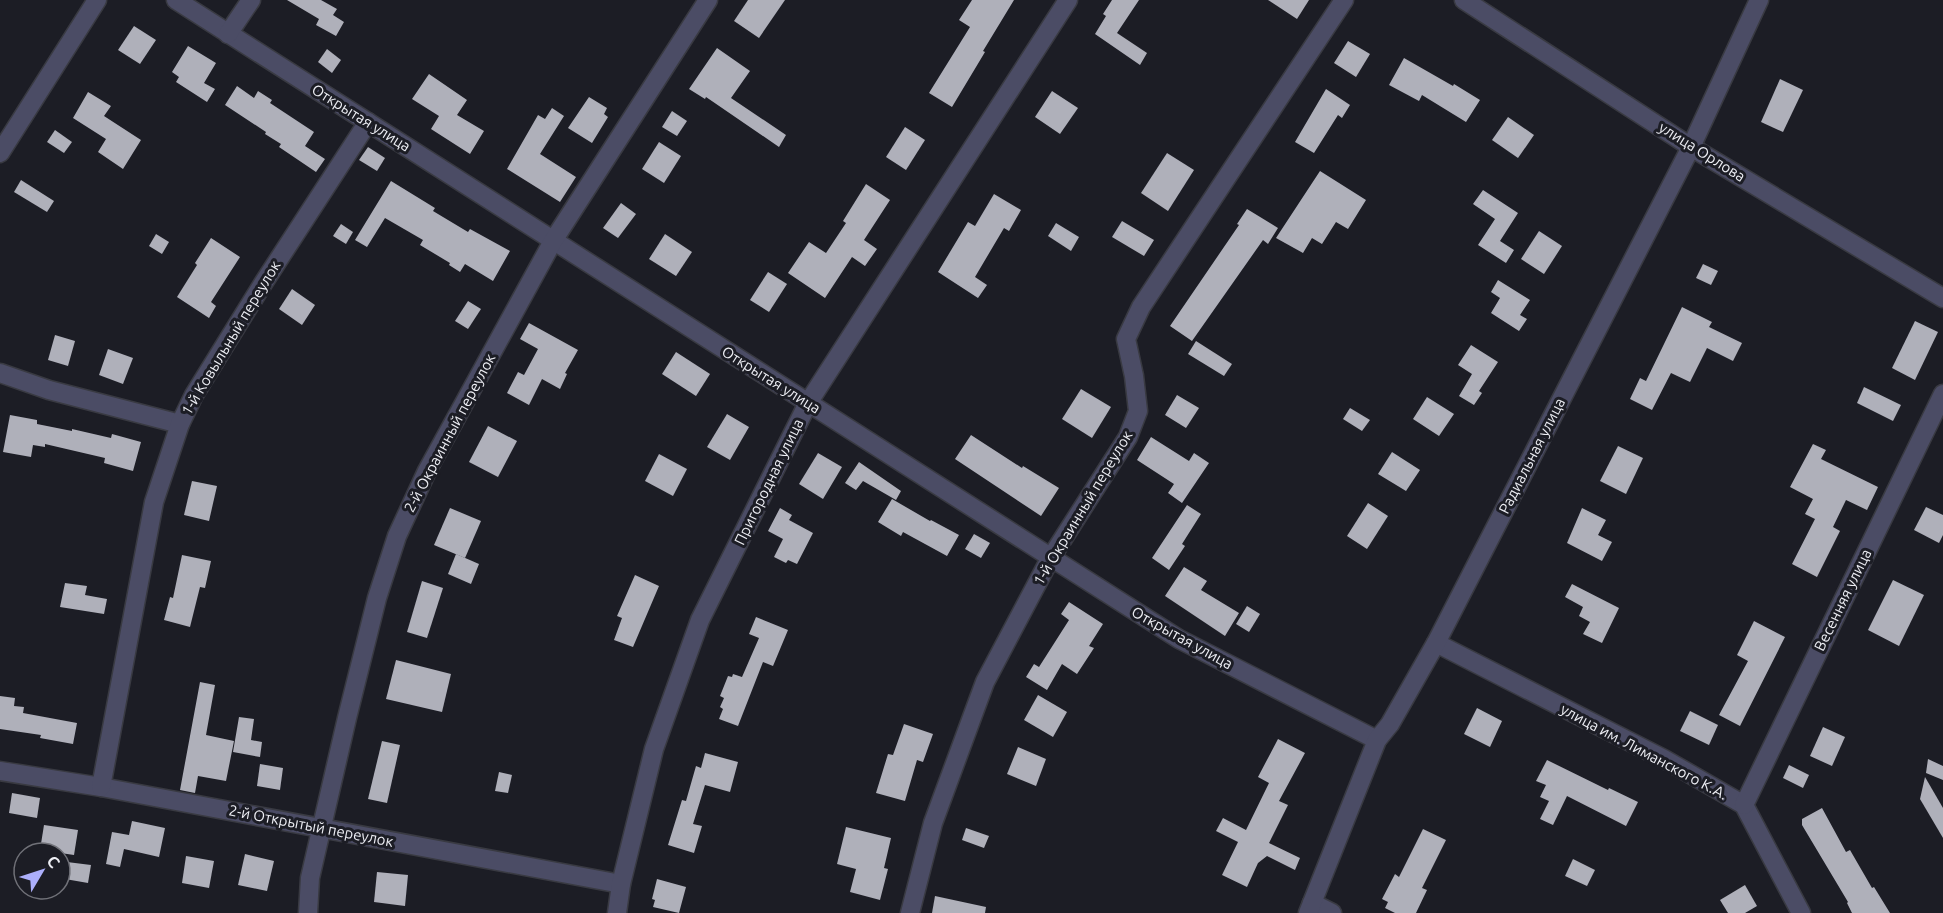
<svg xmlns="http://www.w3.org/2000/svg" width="1943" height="913" viewBox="0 0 1943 913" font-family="Ubuntu,sans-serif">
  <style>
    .building { fill: #afb0ba }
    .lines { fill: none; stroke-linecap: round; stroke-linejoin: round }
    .minor-casing { stroke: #393a42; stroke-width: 21 }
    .minor { stroke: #4b4c65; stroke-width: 18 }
    .labels { text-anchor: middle; stroke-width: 6; stroke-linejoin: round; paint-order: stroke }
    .street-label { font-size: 15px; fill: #edeef4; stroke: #1c1d25 }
  </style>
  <rect width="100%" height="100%" fill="#1c1d25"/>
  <!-- building -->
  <g class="building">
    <polygon points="287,0 321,0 337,9 333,15 344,22 336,36 316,25 319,19"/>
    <polygon points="748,0 785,0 759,38 734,21"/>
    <polygon points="972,0 1014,0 983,51 985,52 952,107 929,93 970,27 959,20"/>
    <polygon points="1112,0 1139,0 1117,33 1147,53 1140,65 1095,34 1106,16 1103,14"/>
    <polygon points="1268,0 1309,0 1297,19"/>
    <polygon points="134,26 156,40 140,64 118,50"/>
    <polygon points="1348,41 1370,54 1356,77 1334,63"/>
    <polygon points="188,46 216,63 204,83 215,89 207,102 176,82 179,77 172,72"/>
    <polygon points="717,48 750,71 731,98 786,135 779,147 706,97 705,99 689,89"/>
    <polygon points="327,49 341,60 332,73 318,62"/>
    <polygon points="1404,58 1453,86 1454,84 1480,100 1466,122 1422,95 1419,101 1389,85"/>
    <polygon points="429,74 467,100 457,115 484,131 470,154 431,129 439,116 412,99"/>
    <polygon points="1780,79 1803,90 1783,132 1761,122"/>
    <polygon points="237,86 254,98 258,91 272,100 270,103 314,132 305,146 325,159 316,172 279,147 281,144 265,134 266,132 225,105"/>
    <polygon points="1326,89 1350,105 1342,118 1338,115 1314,153 1295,142"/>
    <polygon points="1052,91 1078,108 1060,134 1035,117"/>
    <polygon points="88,92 111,106 104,116 141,140 123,169 98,152 106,139 73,118"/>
    <polygon points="589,97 607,108 604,114 608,117 592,143 568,128"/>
    <polygon points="552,108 564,116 540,154 576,177 560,202 507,169 538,115 545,119"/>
    <polygon points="672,111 687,121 677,136 662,127"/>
    <polygon points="1508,117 1534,135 1518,158 1492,140"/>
    <polygon points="905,127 925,140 906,170 886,157"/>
    <polygon points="55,130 72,142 64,153 47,142"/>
    <polygon points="659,142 681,156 664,183 642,169"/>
    <polygon points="368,147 385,158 377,171 359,160"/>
    <polygon points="1167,153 1194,170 1168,211 1141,193"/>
    <polygon points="1320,171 1366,200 1348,229 1336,222 1322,244 1312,238 1303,253 1276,238"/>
    <polygon points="21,180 54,201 47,212 14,192"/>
    <polygon points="391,181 435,208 433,211 468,232 470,229 510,251 493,281 465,264 460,272 449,265 450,263 420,245 423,240 385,218 367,247 355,240"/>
    <polygon points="866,184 890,200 864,240 877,249 865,266 852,257 825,298 788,273 809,242 826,253 846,223 843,221"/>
    <polygon points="1483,190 1518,213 1500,241 1514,250 1506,263 1478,245 1495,219 1473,204"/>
    <polygon points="994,194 1021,210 1009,231 1004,228 975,277 987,285 978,298 938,272 968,222 975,226"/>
    <polygon points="621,203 636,214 618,238 603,228"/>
    <polygon points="1247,209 1278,228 1268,244 1263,240 1192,341 1170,326 1239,225 1237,224"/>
    <polygon points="1122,221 1154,240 1144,256 1112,237"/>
    <polygon points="1056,223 1079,237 1071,251 1048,236"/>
    <polygon points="341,224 353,232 346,244 333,236"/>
    <polygon points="1539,231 1562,246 1544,274 1521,259"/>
    <polygon points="156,234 169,242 162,254 149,246"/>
    <polygon points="665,234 692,252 676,276 649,259"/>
    <polygon points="211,238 240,257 211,302 216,306 209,318 177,297 197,265 195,263"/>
    <polygon points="1703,264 1718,271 1711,285 1696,278"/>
    <polygon points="768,272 787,284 769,312 750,300"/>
    <polygon points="1498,280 1530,300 1520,315 1527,319 1519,331 1491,313 1500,298 1491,292"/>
    <polygon points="292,289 315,305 302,325 279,309"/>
    <polygon points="468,301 481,309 468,329 455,321"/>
    <polygon points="1682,307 1712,322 1709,327 1742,343 1733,361 1707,348 1690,382 1671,373 1652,410 1630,399 1640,378 1646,381"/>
    <polygon points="1915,321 1938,332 1915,380 1892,368"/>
    <polygon points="529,323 578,350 565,373 567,374 560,389 542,379 529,405 507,393 518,372 524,375 538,349 520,339"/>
    <polygon points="55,335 75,341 68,366 48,360"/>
    <polygon points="1196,341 1232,364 1224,376 1188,354"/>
    <polygon points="1471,345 1498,362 1479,391 1482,393 1474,405 1459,396 1472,374 1458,365"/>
    <polygon points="108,349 133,358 123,384 99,375"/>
    <polygon points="676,352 710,374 696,396 662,374"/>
    <polygon points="1864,387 1901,405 1893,421 1857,403"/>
    <polygon points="1081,389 1111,407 1092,438 1062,419"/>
    <polygon points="1177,395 1199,408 1186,428 1165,415"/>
    <polygon points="1427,397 1454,414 1439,436 1413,419"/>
    <polygon points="1350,408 1370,420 1362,431 1343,419"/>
    <polygon points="727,414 749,427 730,460 707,447"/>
    <polygon points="10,415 37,420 37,424 72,431 72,429 111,438 112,434 141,442 133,471 104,463 105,458 45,444 45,447 33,445 31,457 3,452"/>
    <polygon points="488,426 517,441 498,477 469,462"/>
    <polygon points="971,435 1022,468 1023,466 1059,488 1041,516 955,459"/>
    <polygon points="1151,437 1189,461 1194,453 1209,463 1182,503 1168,493 1174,484 1137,460"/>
    <polygon points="1813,444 1826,450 1821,459 1878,487 1867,510 1846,500 1833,527 1840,531 1817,577 1792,564 1815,519 1805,514 1813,499 1790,487"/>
    <polygon points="1618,446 1643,458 1626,494 1600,481"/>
    <polygon points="1392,452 1420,470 1406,491 1378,474"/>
    <polygon points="818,453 842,467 823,499 799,484"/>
    <polygon points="659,454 687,469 673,496 645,481"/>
    <polygon points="859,462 901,491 896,500 863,481 856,490 845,483"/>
    <polygon points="192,481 217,486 209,521 184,515"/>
    <polygon points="892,499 930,521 931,520 959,535 947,556 903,532 901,536 878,522"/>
    <polygon points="1368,503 1388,516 1367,549 1347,536"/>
    <polygon points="1187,505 1201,514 1182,544 1185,546 1169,570 1152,558"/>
    <polygon points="1926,507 1943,515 1943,535 1939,543 1914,530"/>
    <polygon points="450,508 481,521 465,558 434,545"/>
    <polygon points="780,508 792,515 789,520 813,533 797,564 788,560 786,563 774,557 783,539 768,531"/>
    <polygon points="1582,508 1606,520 1598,535 1612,542 1602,561 1567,543"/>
    <polygon points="974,534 990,543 981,558 965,549"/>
    <polygon points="456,554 479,564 471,584 448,574"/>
    <polygon points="182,555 211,561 205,588 200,587 190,627 164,620 170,597 173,598"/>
    <polygon points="1184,567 1207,581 1201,590 1239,613 1225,636 1165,596"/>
    <polygon points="635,575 659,586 633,647 614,640 622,618 617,616"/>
    <polygon points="1893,580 1924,595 1899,646 1868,630"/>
    <polygon points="422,581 443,588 427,638 407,632"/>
    <polygon points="65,583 87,586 85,595 107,599 104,614 60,607"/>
    <polygon points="1572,584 1619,608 1602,643 1583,634 1590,622 1579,616 1583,607 1565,597"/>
    <polygon points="1069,602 1103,624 1089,646 1094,648 1077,674 1062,664 1047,690 1026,677 1034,664 1039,667 1069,620 1061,614"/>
    <polygon points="1247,606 1260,614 1249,632 1236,624"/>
    <polygon points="756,617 788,630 773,666 763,662 738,726 719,719 723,709 720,707 724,698 720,696 728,676 732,677 733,674 742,677 759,638 749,634"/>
    <polygon points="1754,621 1785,637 1740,726 1719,715 1748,661 1737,655"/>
    <polygon points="396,660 451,674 442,712 386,699"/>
    <polygon points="200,682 215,685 206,735 234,741 226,781 198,776 195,793 180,790"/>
    <polygon points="1038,695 1067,712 1053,737 1024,720"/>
    <polygon points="0,696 15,698 14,706 24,707 23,713 77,723 73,744 40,738 41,735 0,729"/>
    <polygon points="1477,708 1502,721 1490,747 1464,734"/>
    <polygon points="1690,711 1718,725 1709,745 1680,731"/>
    <polygon points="239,717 254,719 251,740 262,742 260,757 233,752"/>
    <polygon points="904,724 933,734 923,762 917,760 905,801 876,793 888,754 893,755"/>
    <polygon points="1823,727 1845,737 1832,766 1810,756"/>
    <polygon points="1278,739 1305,753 1279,801 1288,805 1269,843 1300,858 1295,870 1267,856 1258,863 1247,887 1222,875 1238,842 1216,831 1223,818 1246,830 1269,783 1258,777"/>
    <polygon points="382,741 400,745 387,803 368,799"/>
    <polygon points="1018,747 1046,759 1036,786 1007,774"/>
    <polygon points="705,753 738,762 730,792 705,785 693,824 702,826 694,853 668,845 682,800 686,801 696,766 701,768"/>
    <polygon points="1928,759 1943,766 1943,780 1926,773"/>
    <polygon points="1547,760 1608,790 1609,788 1638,802 1626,826 1567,796 1553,825 1540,819 1549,801 1540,797 1546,785 1536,781"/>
    <polygon points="260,764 283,768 280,790 257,786"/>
    <polygon points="1789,765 1809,775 1803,788 1783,778"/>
    <polygon points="499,772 512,775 508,793 495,791"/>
    <polygon points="1925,777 1943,808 1943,838 1920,799"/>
    <polygon points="12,793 40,798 37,818 9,813"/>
    <polygon points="1822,808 1846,852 1850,850 1872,888 1874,887 1890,913 1852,913 1847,903 1848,902 1802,825 1802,819"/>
    <polygon points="132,821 165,828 159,857 124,849 120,867 106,864 112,832 129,835"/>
    <polygon points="44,825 78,830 74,855 40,850"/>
    <polygon points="846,827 891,838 884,868 888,869 880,900 850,892 856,869 837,864"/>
    <polygon points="966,828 989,836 984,848 962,840"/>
    <polygon points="1423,829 1446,840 1422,888 1427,890 1416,913 1395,913 1385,908 1388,902 1382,899 1395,874 1399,877"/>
    <polygon points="245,854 274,861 267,891 238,885"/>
    <polygon points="186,856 214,861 209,888 182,883"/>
    <polygon points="1573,859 1595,870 1587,886 1565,876"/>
    <polygon points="67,862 91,865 88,883 65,879"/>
    <polygon points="377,872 408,875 405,906 374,902"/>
    <polygon points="657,879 686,887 679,913 653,907 655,900 652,899"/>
    <polygon points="1745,885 1757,906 1745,913 1728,913 1720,900"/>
    <polygon points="935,896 986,907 985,913 932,913"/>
  </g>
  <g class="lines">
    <defs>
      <g id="minor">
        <polyline points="176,0 1179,639 1377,740"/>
        <polyline points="1464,0 1691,147 1943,298"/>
        <polyline points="228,34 251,0"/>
        <polyline points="0,153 97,0"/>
        <polyline points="0,373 49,390 180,424"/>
        <polyline points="1436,643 1664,759 1744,805 1801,913"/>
        <polyline points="0,771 101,787 621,884"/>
        <polyline points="101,787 154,502 180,424 194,395 264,282 368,122"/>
        <polyline points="1744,805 1943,394"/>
        <polyline points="1312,903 1332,913"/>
        <polyline points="308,913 310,878 347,718 377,598 397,536 427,471 553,241 708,0"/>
        <polyline points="617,913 621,884 654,749 700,620 808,403 1068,0"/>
        <polyline points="910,913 933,823 985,682 1050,559 1128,437 1138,411 1134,376 1126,339 1141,307 1344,0"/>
        <polyline points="1308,913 1377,740 1390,724 1436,643 1691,147 1759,0"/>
      </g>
    </defs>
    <!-- minor casing -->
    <use href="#minor" class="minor-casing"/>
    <!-- minor -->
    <use href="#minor" class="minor"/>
  </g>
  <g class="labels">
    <!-- street labels -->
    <g class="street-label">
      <text transform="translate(361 118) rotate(32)" y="5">Открытая улица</text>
      <text transform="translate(1702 152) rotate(32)" y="5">улица Орлова</text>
      <text transform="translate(231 338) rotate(-59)" y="5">1-й Ковыльный переулок</text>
      <text transform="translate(771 380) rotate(32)" y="5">Открытая улица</text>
      <text transform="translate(450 433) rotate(-62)" y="5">2-й Окраинный переулок</text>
      <text transform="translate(1532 456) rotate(-63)" y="5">Радиальная улица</text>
      <text transform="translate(769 482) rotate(-64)" y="5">Пригородная улица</text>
      <text transform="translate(1083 508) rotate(-59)" y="5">1-й Окраинный переулок</text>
      <text transform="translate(1843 600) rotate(-64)" y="5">Весенняя улица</text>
      <text transform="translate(1182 638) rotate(29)" y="5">Открытая улица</text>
      <text transform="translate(1644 752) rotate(28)" y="5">улица им. Лиманского К.А.</text>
      <text transform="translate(311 826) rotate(11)" y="5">2-й Открытый переулок</text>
    </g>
  </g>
  <!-- north arrow -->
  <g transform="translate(42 871) rotate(51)"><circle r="28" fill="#1c1d25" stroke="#707178" stroke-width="1.5"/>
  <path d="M0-4.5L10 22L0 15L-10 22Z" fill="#acaffb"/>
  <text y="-9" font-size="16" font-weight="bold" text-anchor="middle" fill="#edeef4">С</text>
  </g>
</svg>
